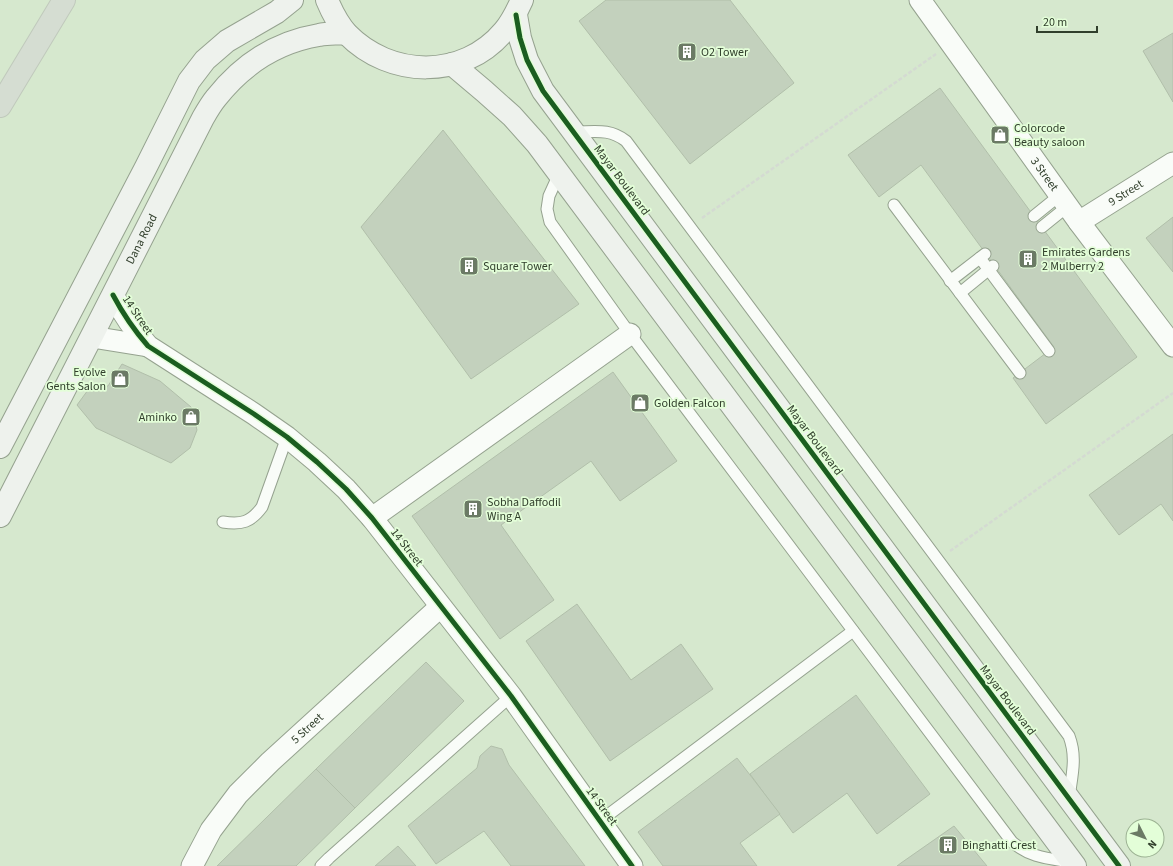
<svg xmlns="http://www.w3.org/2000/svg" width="1173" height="866" viewBox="0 0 1173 866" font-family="'Source Sans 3',sans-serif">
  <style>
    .building { fill: #c3d1bd; stroke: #b1bfaa }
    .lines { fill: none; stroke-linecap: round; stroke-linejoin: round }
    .lane-casing { stroke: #95a28f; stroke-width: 13 }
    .street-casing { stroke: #95a28f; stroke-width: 23 }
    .secondary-casing { stroke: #95a28f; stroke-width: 24 }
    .highway-casing { stroke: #c0c9bc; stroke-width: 24 }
    .path { stroke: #d4dad2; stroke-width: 2.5; stroke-dasharray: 4 2; stroke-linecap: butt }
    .lane { stroke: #f9fcf8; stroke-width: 11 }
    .street { stroke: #f9fcf8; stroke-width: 21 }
    .secondary { stroke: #eef2ed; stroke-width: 22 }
    .highway { stroke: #d5ddd2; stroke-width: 22 }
    .cycleway-casing { stroke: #e3fed8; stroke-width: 8 }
    .cycleway { stroke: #1b5e20; stroke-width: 5 }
    .labels { text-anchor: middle; stroke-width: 3.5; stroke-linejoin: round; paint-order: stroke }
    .poi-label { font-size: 12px; fill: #313f2c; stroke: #e3fed8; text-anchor: start }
    .street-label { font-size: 12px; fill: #313f2c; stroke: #e3fed8 }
  </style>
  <rect width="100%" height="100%" fill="#d6e8ce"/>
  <!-- building -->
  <g class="building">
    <polygon points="606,0 730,0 794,83 690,164 579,21"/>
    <polygon points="1173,33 1173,102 1143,51"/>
    <polygon points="940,88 1137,357 1046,424 1013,378 1054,347 921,165 879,197 848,155"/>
    <polygon points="443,130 579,304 471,379 361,227"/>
    <polygon points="1173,217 1173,272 1146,238"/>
    <polygon points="122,364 160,381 191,407 197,430 190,448 171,463 96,428 77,405 88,390 108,386"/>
    <polygon points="613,372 677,461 620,501 591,461 501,525 554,600 500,639 412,516"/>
    <polygon points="1173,434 1173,521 1161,504 1119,535 1089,495"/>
    <polygon points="577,604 631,680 681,644 713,689 610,761 526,641"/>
    <polygon points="426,662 464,701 355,808 316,769"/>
    <polygon points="856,695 930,794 877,834 847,793 793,833 750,774"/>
    <polygon points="491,746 502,749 509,765 585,866 511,866 484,831 436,864 408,826 477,768 480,756"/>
    <polygon points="737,758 780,814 740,843 757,866 663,866 638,832"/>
    <polygon points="316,769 355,808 296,866 217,866"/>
    <polygon points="954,826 987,866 897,866 901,863"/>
    <polygon points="398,846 416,866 375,866"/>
  </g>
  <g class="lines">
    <defs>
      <g id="lane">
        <path d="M574,132C595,132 609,128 626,141L1069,736C1077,757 1072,775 1069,797"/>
        <path d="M559,174L549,196L547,209L550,222L630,334L1012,842C1032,858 1046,858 1071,862"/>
        <polyline points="894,205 1020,373"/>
        <polyline points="1034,216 1060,195"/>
        <polyline points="1042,227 1068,206"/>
        <polyline points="980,258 1049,351"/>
        <polyline points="950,281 985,254"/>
        <polyline points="960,293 993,266"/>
        <path d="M223,522C242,525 251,522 262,507L287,437"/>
        <polyline points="600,821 853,631"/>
        <polyline points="321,866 329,858 511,696"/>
      </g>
      <g id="street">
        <path id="s1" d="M920,0L1079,222L1173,346"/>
        <path id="s2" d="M1079,222L1173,163"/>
        <path d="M113,295C123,314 134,330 148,346L254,414L287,437L317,462L346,489L372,518L511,696L632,866"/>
        <polyline points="92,337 148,346"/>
        <polyline points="372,518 630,334"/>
        <path id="s3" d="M192,866L211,830L238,794L270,762L440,607"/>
      </g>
      <g id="secondary">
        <path d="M327,0C332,12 338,24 347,34C390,78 463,80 504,31C512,22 517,11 522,0"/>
        <polyline points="516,15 520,38 527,60 543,91 1119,866"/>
        <polyline points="452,64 484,91 512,116 537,144 1075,866"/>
        <polyline points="0,447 146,167 189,81 205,60 227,41 277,12 292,0"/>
        <path id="s4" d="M0,516L203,118C207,111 211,104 216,98C242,65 277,42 319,35C328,33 337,34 346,33"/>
      </g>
      <polyline id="highway" points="0,106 64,0"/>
    </defs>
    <!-- lane casing -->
    <use href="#lane" class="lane-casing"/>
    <!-- street casing -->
    <use href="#street" class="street-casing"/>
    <!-- secondary casing -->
    <use href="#secondary" class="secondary-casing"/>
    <!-- highway casing -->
    <use href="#highway" class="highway-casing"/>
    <!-- path -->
    <g class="path">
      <polyline points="702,218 936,54"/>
      <polyline points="950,551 1173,393"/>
    </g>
    <!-- lane -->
    <use href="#lane" class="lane"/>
    <!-- street -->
    <use href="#street" class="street"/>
    <!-- secondary -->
    <use href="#secondary" class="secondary"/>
    <!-- highway -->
    <use href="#highway" class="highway"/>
    <defs>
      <g id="cycleway">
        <polyline points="516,15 520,38 527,60 543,91 1119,866"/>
        <path d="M113,295C123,314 134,330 148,346L254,414L287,437L317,462L346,489L372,518L511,696L632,866"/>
      </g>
    </defs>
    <!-- cycleway casing -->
    <use href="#cycleway" class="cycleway-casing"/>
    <!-- cycleway -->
    <use href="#cycleway" class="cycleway"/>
  </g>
  <!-- icons -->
  <defs>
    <symbol id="building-square" viewBox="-11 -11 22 22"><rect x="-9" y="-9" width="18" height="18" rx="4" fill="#6b7a65" stroke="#e3fed8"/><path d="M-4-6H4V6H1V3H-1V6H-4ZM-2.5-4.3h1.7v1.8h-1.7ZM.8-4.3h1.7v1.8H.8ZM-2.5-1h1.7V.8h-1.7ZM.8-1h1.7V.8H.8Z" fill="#fff"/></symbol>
    <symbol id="shop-square" viewBox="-11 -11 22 22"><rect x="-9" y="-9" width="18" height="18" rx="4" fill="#6b7a65" stroke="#e3fed8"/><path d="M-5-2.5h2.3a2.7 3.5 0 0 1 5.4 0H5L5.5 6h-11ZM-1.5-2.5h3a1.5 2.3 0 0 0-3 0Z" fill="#fff"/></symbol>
  </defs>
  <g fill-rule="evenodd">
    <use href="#building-square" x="676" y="41" width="22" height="22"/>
    <use href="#shop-square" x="989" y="124" width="22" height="22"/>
    <use href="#building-square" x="1017" y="248" width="22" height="22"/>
    <use href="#building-square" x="458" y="255" width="22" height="22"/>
    <use href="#shop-square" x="109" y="368" width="22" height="22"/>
    <use href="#shop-square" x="629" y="392" width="22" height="22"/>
    <use href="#shop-square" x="180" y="406" width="22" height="22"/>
    <use href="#building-square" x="462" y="498" width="22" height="22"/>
    <use href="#building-square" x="937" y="834" width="22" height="22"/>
  </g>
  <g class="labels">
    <!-- poi labels -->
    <g class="poi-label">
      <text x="701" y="56">O2 Tower</text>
      <text x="1014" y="132">Colorcode<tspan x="1014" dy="14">Beauty saloon</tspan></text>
      <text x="1042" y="256">Emirates Gardens<tspan x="1042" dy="14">2 Mulberry 2</tspan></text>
      <text x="483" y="270">Square Tower</text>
      <text x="106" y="376" text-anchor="end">Evolve<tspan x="106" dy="14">Gents Salon</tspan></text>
      <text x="654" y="407">Golden Falcon</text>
      <text x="177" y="421" text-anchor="end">Aminko</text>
      <text x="487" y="506">Sobha Daffodil<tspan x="487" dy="14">Wing A</tspan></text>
      <text x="962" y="849">Binghatti Crest</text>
    </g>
    <!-- street labels -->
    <g class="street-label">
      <text dy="4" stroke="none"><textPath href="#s1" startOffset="214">3 Street</textPath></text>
      <text transform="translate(622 180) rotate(53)" y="4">Mayar Boulevard</text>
      <text dy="4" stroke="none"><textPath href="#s2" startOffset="55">9 Street</textPath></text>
      <text dy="4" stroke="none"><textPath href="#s4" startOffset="311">Dana Road</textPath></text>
      <text transform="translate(138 315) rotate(56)" y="4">14 Street</text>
      <text transform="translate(815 440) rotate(53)" y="4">Mayar Boulevard</text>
      <text transform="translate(407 547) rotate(52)" y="4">14 Street</text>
      <text transform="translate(1008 700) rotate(53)" y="4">Mayar Boulevard</text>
      <text dy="4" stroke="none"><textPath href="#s3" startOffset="181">5 Street</textPath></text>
      <text transform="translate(602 806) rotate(54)" y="4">14 Street</text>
    </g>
  </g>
  <!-- north arrow -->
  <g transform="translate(1145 838) rotate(132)"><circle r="19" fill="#e3fed8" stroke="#9cb293"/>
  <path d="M0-3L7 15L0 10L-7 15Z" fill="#6b7a65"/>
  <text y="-6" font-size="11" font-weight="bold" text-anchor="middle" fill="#313f2c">N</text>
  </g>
  <!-- scale -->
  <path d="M1037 26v6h60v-6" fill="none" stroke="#313f2c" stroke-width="2"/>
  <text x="1043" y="26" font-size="12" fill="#313f2c" stroke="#e3fed8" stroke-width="3" paint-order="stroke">20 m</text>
</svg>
